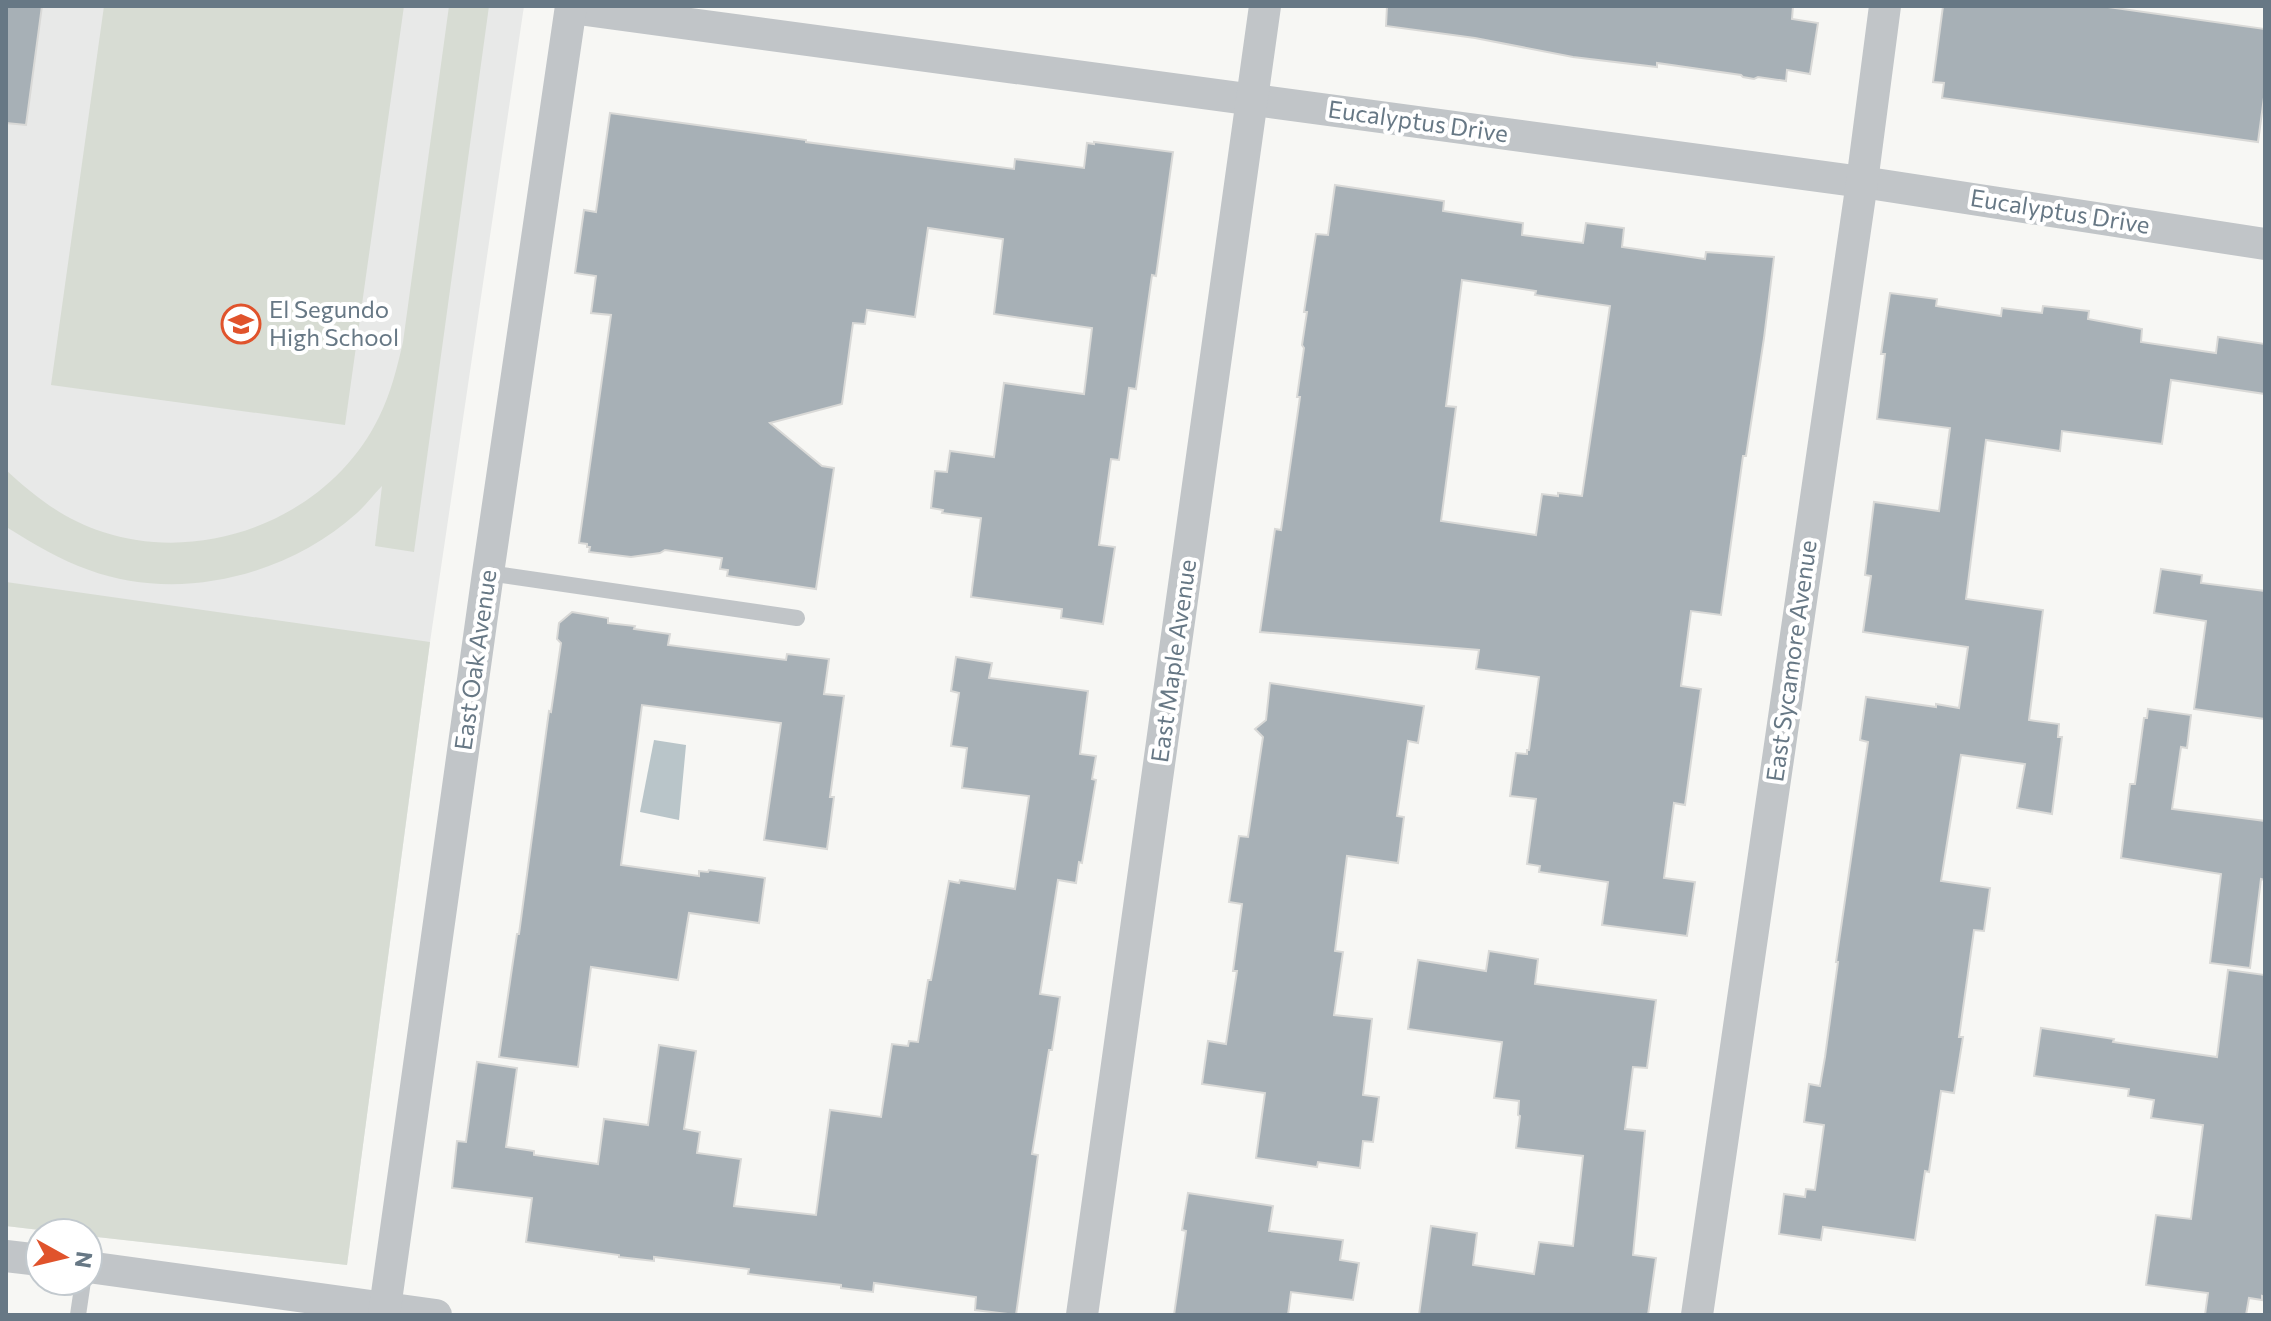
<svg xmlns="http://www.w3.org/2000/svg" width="2271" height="1321" viewBox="0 0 2271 1321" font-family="Commissioner,sans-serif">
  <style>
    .built { fill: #e8e9e8 }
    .green { fill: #d7dcd3 }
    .water { fill: #b9c5c9 }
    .building { fill: #a7b0b6; stroke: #d9d9d7; stroke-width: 2; fill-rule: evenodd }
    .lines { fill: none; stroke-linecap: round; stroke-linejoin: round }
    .lane { stroke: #c1c5c8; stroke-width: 16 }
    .street { stroke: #c1c5c8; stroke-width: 32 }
    .labels { text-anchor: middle; stroke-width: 8; stroke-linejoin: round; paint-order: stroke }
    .street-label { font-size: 24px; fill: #677885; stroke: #fff }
    .poi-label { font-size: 24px; fill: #677885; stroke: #fff; text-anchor: start }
  </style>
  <rect width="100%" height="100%" fill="#f7f7f4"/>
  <!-- built -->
  <polygon class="built" points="6,6 524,6 430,642 347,1265 88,1236 88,1233 65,1233 6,1226"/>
  <!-- green -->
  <g class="green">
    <polygon points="104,6 404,6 345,425 51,385"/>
    <path d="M449,6H489L414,552L375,546L382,486C373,495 366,505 357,513C287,576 179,603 89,570C60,560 34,544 8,528L6,525V470C35,497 65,520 103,532C207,566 331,516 379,417C391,393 397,368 403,342Z"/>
    <polygon points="6,582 430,642 347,1265 88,1236 88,1233 65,1233 6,1226"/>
  </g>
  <!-- water -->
  <polygon class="water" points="654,740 686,745 679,820 640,812"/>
  <!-- building -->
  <g class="building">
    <polygon points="6,6 42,6 26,125 6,123"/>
    <polygon points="1387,6 1793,6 1792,19 1818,23 1810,74 1787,70 1786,81 1758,77 1754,79 1743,77 1741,75 1657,63 1657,67 1573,57 1475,38 1386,26"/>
    <polygon points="1943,6 2101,6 2265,29 2265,90 2258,142 1942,98 1944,83 1933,82"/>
    <polygon points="610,113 806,140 806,142 1014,169 1015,159 1084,168 1087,143 1094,144 1094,142 1173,152 1156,276 1152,275 1136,389 1129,388 1119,460 1111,459 1099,545 1115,547 1103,624 1061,618 1062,609 971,597 981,518 942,513 943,510 931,508 935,471 947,472 950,451 994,457 1004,383 1084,394 1092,328 994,314 1003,239 928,228 915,317 867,310 865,324 853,323 842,404 770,423 822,466 834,468 816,589 727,576 728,570 720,569 722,558 665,550 660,553 631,557 589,552 590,547 587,547 587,544 579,543 611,315 591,313 596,276 575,273 584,210 596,212"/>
    <path d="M1335,185L1444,201L1443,211L1523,223L1522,235L1583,243L1586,223L1624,228L1622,247L1705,259L1706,252L1774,257L1764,338L1746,456H1743L1721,615L1691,611L1681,686L1701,689L1685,805L1674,803L1664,878L1695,882L1687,936L1602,925L1608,882L1539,872L1540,866L1527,864L1536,799L1510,796L1516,753L1527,754V750H1529L1539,677L1476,669L1479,650L1260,632L1275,529L1281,530L1300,397H1297L1304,348L1302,345L1307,312H1304L1316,234L1328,235ZM1462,280L1536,291L1535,295L1610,306L1582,496L1558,493V496L1542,494L1536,535L1441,521L1456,407L1446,406Z"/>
    <polygon points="1890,293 1937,299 1936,306 2001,316 2002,308 2042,313 2043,306 2089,311 2088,319 2142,329 2141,342 2216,353 2218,337 2265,344 2265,394 2171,380 2162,444 2062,431 2060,451 1986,440 1966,599 2043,610 2029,720 2059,724 2058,737 2062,737 2052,814 2017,808 2025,764 1961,755 1941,881 1990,888 1984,931 1974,930 1959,1037 1963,1037 1954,1093 1941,1091 1929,1172 1925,1171 1915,1240 1823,1227 1821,1240 1779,1234 1784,1194 1805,1197 1806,1189 1815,1190 1824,1125 1804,1122 1809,1084 1820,1086 1825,1057 1838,962 1836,962 1868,742 1860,740 1866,697 1936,707 1936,704 1959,708 1968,647 1863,632 1871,576 1865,575 1874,502 1939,511 1950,428 1877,419 1885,354 1881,354"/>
    <polygon points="2161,569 2202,575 2201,583 2265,591 2265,719 2194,709 2206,621 2154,613"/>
    <polygon points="572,612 608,618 608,623 635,626 634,629 670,634 668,645 786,660 787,654 829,659 824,694 844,696 830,797 834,797 827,849 764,840 781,723 642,705 621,865 699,876 699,871 708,872 709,870 765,878 759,923 689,913 678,980 591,967 578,1067 499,1057 517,934 519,934 549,711 551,712 561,643 557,639 559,623"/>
    <polygon points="956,657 992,663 989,678 1088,691 1080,754 1096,756 1092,779 1096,780 1082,863 1079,862 1076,883 1058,880 1040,994 1060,997 1052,1050 1049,1050 1032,1154 1038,1155 1016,1315 975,1310 976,1297 874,1283 873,1292 841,1288 841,1285 748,1274 749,1269 654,1257 654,1261 619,1257 619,1255 526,1242 532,1198 452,1188 457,1141 466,1142 477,1062 517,1068 506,1147 534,1151 534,1155 598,1164 604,1119 648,1125 659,1045 696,1051 684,1129 700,1132 697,1153 741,1159 734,1206 816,1215 830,1110 881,1117 892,1044 908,1046 909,1041 918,1042 928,980 931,980 949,881 959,883 960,880 1015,889 1029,796 962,788 967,748 951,746 959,693 951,691"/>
    <polygon points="1270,683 1424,706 1418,743 1408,741 1397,816 1404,817 1398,863 1347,856 1335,951 1343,952 1334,1015 1372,1019 1363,1095 1379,1097 1373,1142 1363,1141 1360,1168 1318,1162 1317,1167 1256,1158 1265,1093 1202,1084 1208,1041 1226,1044 1237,971 1233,971 1242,904 1229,902 1239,836 1248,837 1263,737 1255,729 1266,720"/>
    <polygon points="2148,709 2191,715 2187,748 2181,747 2172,809 2265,821 2265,880 2261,879 2250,968 2210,963 2221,874 2121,858 2130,784 2135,784 2144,718 2147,718"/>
    <polygon points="1489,951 1538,959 1535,984 1656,1000 1647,1068 1633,1067 1625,1129 1645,1131 1633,1255 1656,1258 1648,1315 1419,1315 1431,1226 1477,1233 1473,1265 1534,1274 1539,1242 1573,1246 1583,1156 1516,1148 1520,1116 1518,1115 1519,1101 1494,1098 1502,1042 1408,1029 1418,960 1486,971"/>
    <polygon points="2228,970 2265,975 2265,1297 2262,1296 2262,1300 2249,1298 2246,1315 2205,1315 2208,1293 2146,1285 2156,1215 2191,1219 2203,1125 2151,1118 2154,1100 2128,1096 2129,1089 2034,1076 2041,1028 2114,1039 2113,1042 2217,1057"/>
    <polygon points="1188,1193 1273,1206 1269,1231 1343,1240 1340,1260 1359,1263 1353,1300 1291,1292 1288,1315 1174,1315 1186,1231 1182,1230"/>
  </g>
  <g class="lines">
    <!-- lane -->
    <g class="lane">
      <polyline points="488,573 797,618"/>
      <polyline points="78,1315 83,1281"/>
    </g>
    <!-- street -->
    <g class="street">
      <polyline points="571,8 1862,182 2265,244"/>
      <polyline points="6,1256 40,1260"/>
      <polyline points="88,1267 436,1315"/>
      <polyline points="384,1315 488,573 571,6"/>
      <polyline points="1082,1315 1265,6"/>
      <polyline points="1697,1315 1862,182 1885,6"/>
    </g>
  </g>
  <!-- icons -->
  <defs>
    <symbol id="school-ring" viewBox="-11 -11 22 22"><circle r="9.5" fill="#fff" stroke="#e0532c" stroke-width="1.5"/><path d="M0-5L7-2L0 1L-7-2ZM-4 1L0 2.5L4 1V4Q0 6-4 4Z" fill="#e0532c"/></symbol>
  </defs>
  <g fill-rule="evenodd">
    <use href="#school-ring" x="219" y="302" width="44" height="44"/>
  </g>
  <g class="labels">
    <!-- street labels -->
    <g class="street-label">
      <text transform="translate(1418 122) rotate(8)" y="8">Eucalyptus Drive</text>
      <text transform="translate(2060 212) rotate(9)" y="8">Eucalyptus Drive</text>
      <text transform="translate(476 660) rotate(-82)" y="8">East Oak Avenue</text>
      <text transform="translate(1174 661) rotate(-82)" y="8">East Maple Avenue</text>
      <text transform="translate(1792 661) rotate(-82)" y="8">East Sycamore Avenue</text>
    </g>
    <!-- poi labels -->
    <g class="poi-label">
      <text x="269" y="318">El Segundo<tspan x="269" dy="28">High School</tspan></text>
    </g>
  </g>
  <!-- border -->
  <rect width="2271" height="1321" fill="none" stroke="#677885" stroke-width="16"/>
  <!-- north arrow -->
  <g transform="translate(64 1257) rotate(98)"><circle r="38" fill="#ffffff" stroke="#c2c9ce" stroke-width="2"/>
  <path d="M0-6L14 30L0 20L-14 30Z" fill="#e0532c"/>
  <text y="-12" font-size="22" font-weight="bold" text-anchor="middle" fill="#677885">N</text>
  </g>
</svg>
